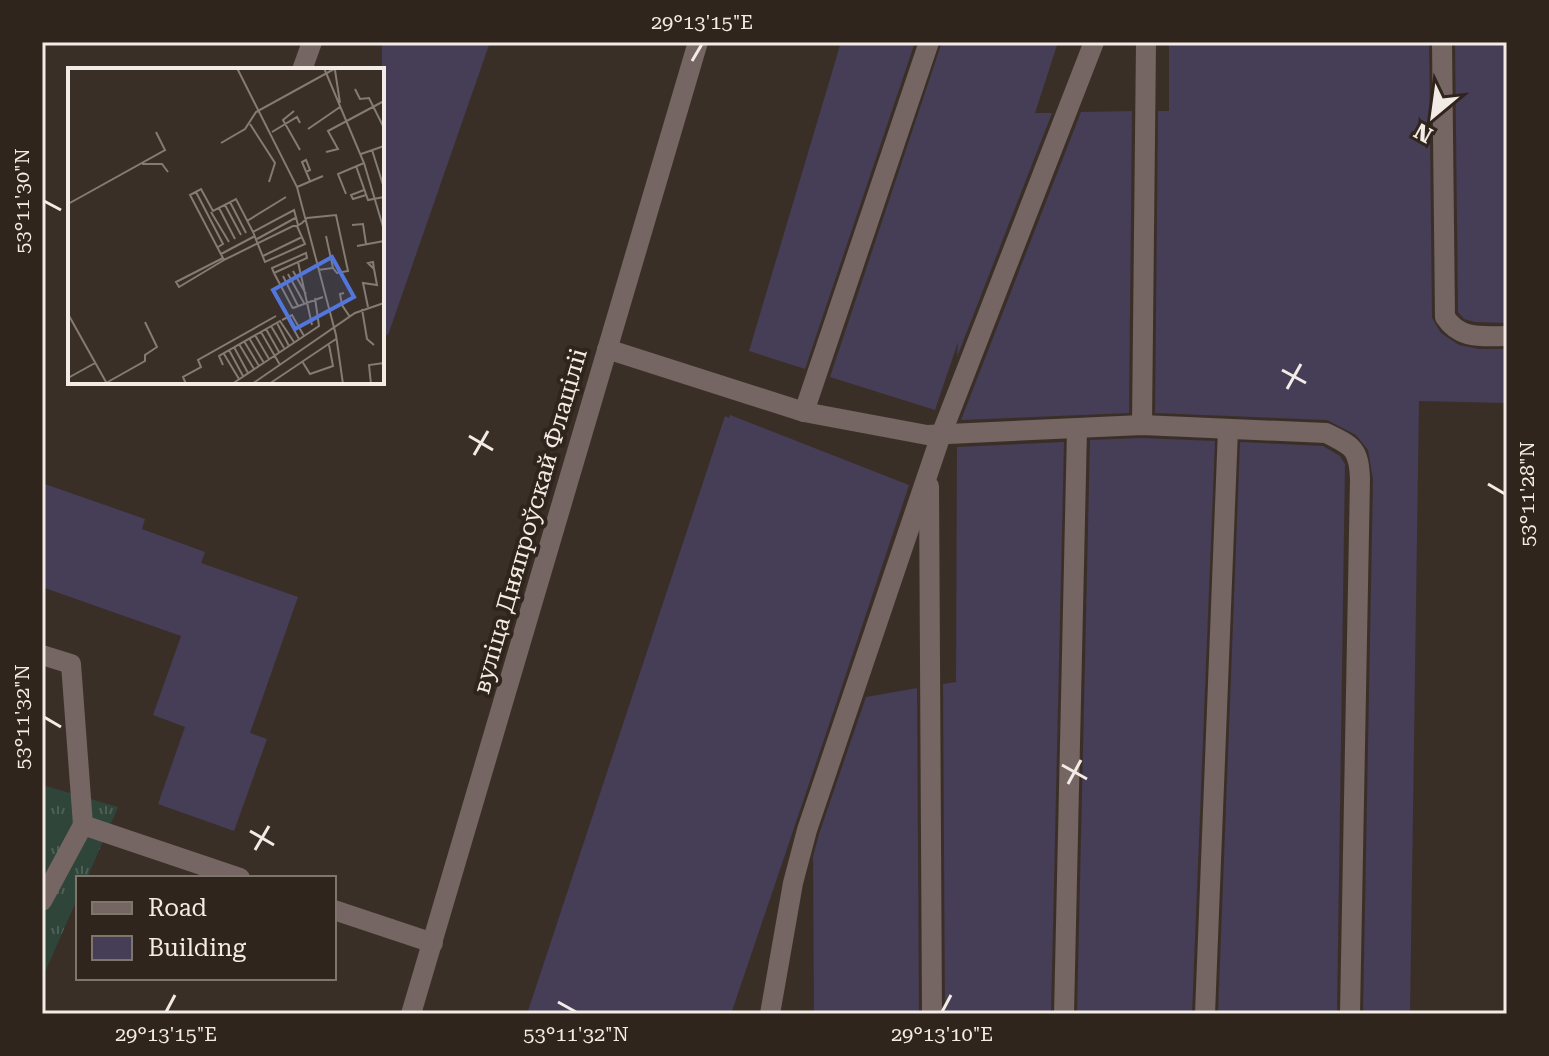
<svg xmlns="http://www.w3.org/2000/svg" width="1549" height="1056" viewBox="0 0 1549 1056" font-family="'Roboto Serif',serif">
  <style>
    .park { fill: url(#park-tufts) }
    .building { fill: #463d57 }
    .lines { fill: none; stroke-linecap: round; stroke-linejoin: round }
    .service { stroke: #756563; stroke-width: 20 }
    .minor { stroke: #756563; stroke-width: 20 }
    .ticks { fill: none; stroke: #f3ece6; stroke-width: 3 }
    .labels { text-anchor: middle; stroke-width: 8; stroke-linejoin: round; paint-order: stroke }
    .street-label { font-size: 24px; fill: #f3ece6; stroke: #30251d }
    .inset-road { fill: none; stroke: #847b73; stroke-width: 2 }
    .view { fill: #5276dc; fill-opacity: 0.15; stroke: #5276dc; stroke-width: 4 }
    .inset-edge { fill: none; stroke: #f3ece6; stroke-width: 4 }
    .neatline { fill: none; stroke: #f3ece6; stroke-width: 3 }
    .ticks-label { font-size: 20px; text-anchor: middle; fill: #f3ece6 }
  </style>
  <defs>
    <pattern id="park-tufts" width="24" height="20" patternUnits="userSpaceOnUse" patternTransform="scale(2)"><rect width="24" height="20" fill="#2f453a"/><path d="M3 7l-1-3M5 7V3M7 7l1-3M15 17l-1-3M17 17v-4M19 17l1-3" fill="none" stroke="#4e6056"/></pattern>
  </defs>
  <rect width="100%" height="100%" fill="#3a2f27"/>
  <!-- park -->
  <polygon class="park" points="42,785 118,807 87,878 78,878 78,897 42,979"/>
  <!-- building -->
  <g class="building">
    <polygon points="382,42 490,42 388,335 382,334"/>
    <polygon points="841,42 915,42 805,369 749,351"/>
    <polygon points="942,42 1058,42 1035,113 1052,113 957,357 958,342 935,410 830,377"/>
    <polygon points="1169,42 1429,42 1432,318 1441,333 1459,345 1479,349 1507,349 1507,403 1419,401 1410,1014 1363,1014 1373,479 1368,450 1356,435 1327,420 1155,413 1158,111 1169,111"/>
    <polygon points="1455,42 1507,42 1507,323 1475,322 1464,319 1458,312"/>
    <polygon points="1132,111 1129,413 961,420 1081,112"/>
    <polygon points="730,415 909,485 837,701 731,1014 527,1014 725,416 729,418"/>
    <polygon points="1142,438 1215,441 1192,1014 1077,1014 1090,440"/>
    <polygon points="1064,442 1051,1014 945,1014 943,684 956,682 957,447"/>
    <polygon points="1240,442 1323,446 1340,456 1345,464 1337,1014 1218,1014"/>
    <polygon points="42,483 145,519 142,529 205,552 201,563 298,597 250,733 267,739 234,831 158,804 185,727 153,715 181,636 42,587"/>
    <polygon points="917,688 919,1014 814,1014 813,857 819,834 866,697"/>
  </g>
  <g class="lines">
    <!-- service -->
    <g class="service">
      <path d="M1442,42L1445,317C1460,340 1482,336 1507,336"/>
      <polyline points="302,70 312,42"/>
      <path d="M607,349L804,412L927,435L1142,425L1326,433C1353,446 1359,449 1360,479L1350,1014"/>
      <polyline points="804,412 929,42"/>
      <polyline points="1142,425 1146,42"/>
      <polyline points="929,486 932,1014"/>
      <polyline points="42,655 71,664 83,825"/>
      <polyline points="42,901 83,825 240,878"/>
      <polyline points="334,910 433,943"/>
      <polyline points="770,1014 793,883 807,830 941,435 1094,42"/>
      <polyline points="1064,1014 1077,429"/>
      <polyline points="1205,1014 1228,429"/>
    </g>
    <!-- minor -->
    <polyline class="minor" points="411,1014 698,42"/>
  </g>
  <!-- ticks -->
  <path class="ticks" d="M692,61L702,44M44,201L61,210M1282,370L1306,383M1287,389L1301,364M469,436L493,450M474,455L488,431M1488,484L1505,494M44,717L61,727M1062,765L1087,779M1068,784L1081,760M250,831L274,845M255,850L269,826M558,1002L576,1012M166,1012L175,995M942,1012L951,995"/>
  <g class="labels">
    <!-- street labels -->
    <g class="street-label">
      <text transform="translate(530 521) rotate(-74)" y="8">вуліца Дняпроўскай Флаціліі</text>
    </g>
  </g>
  <!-- overview -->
  <g transform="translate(68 68)">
    <rect width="316" height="316" fill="#3a2f27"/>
    <path class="inset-road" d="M169,0L229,119L268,267L275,316M256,0L296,95L316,162M267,2L272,35M287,21L292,31L301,30L315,58M226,43L215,52L232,82M182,56L207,95L201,114M240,61L272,39M204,64L229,49L232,55M153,75L177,61L188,44L268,0M304,82L316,120M258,84L270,81L260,63L316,33M293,86L316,78M74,96H94L100,104M288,98L300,132L316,129M238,104L242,102L238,92L234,94L242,113M229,119L255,108M296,122L283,127L285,131L298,127M128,124L155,176L150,179M278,126L270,106L296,95M162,134L178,165M0,136L97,82L88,64M157,137L173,167M151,140L167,171M143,144L161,174M179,153L218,129M230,157L226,142L185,164L168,131L145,143L133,121L122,127L156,192L225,158H229L234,155L239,150L268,147L280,203L269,205L265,200M284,157L295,156L298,176M185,164L197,194L237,176L229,158M189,171L229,149M289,178L316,173M153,186L187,168M195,188L234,169M155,190L108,214L111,219L156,192M230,194L244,257M250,202L265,200L258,168M225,203L238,226M206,205L239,190L238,185L204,200L206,205L224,239L225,240L255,229M220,206L236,235M215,208L230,238M276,225L272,226L274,237L282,249M300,239L295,215L309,217L306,201L305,194L300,195L306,201M294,241L299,271L306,277M0,246L38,314M219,249L231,271M214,252L224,247L236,268M209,255L221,278M203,258L216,280M198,261L211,284M193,264L212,297M187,267L201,291M181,270L196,295M176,273L191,298M171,276L186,301M166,279L180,305M161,282L175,308M156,286L171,311M234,293L242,306L265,298L261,277M155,297L151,288L212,253L226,274M0,310L27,295M38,315L77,293V287L89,279L77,254M118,316L115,309L133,299L130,292L208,248M164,316L251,258L247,230M184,316L287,245L316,235M201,316L268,271M303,316L301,297L316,295"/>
    <path class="view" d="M264,189L286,229L227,261L205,222Z"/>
    <rect width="316" height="316" class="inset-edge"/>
  </g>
  <!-- border -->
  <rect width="1549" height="1056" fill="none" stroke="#30251d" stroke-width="88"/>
  <!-- legend -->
  <rect x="76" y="876" width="260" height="104" fill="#30251d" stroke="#7e756d" stroke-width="2"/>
  <rect x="92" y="902" width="40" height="12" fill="#756563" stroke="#7e756d" stroke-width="2"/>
  <text x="148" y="916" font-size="24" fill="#f3ece6">Road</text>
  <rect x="92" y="936" width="40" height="24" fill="#463d57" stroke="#7e756d" stroke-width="2"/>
  <text x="148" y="956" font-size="24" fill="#f3ece6">Building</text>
  <!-- north arrow -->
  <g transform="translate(1433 116) rotate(209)" stroke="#30251d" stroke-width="6" paint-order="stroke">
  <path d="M0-6L14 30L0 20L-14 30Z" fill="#f3ece6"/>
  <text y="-12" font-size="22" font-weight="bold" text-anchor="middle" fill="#f3ece6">N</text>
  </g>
  <rect x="44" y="44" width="1461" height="968" class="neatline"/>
  <g class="ticks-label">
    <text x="702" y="29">29°13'15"E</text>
    <text transform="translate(22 201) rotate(-90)" y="7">53°11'30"N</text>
    <text transform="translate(1527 494) rotate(-90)" y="7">53°11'28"N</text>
    <text transform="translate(22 717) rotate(-90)" y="7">53°11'32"N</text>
    <text x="166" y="1041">29°13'15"E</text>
    <text x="576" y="1041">53°11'32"N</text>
    <text x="942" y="1041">29°13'10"E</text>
  </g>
</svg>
